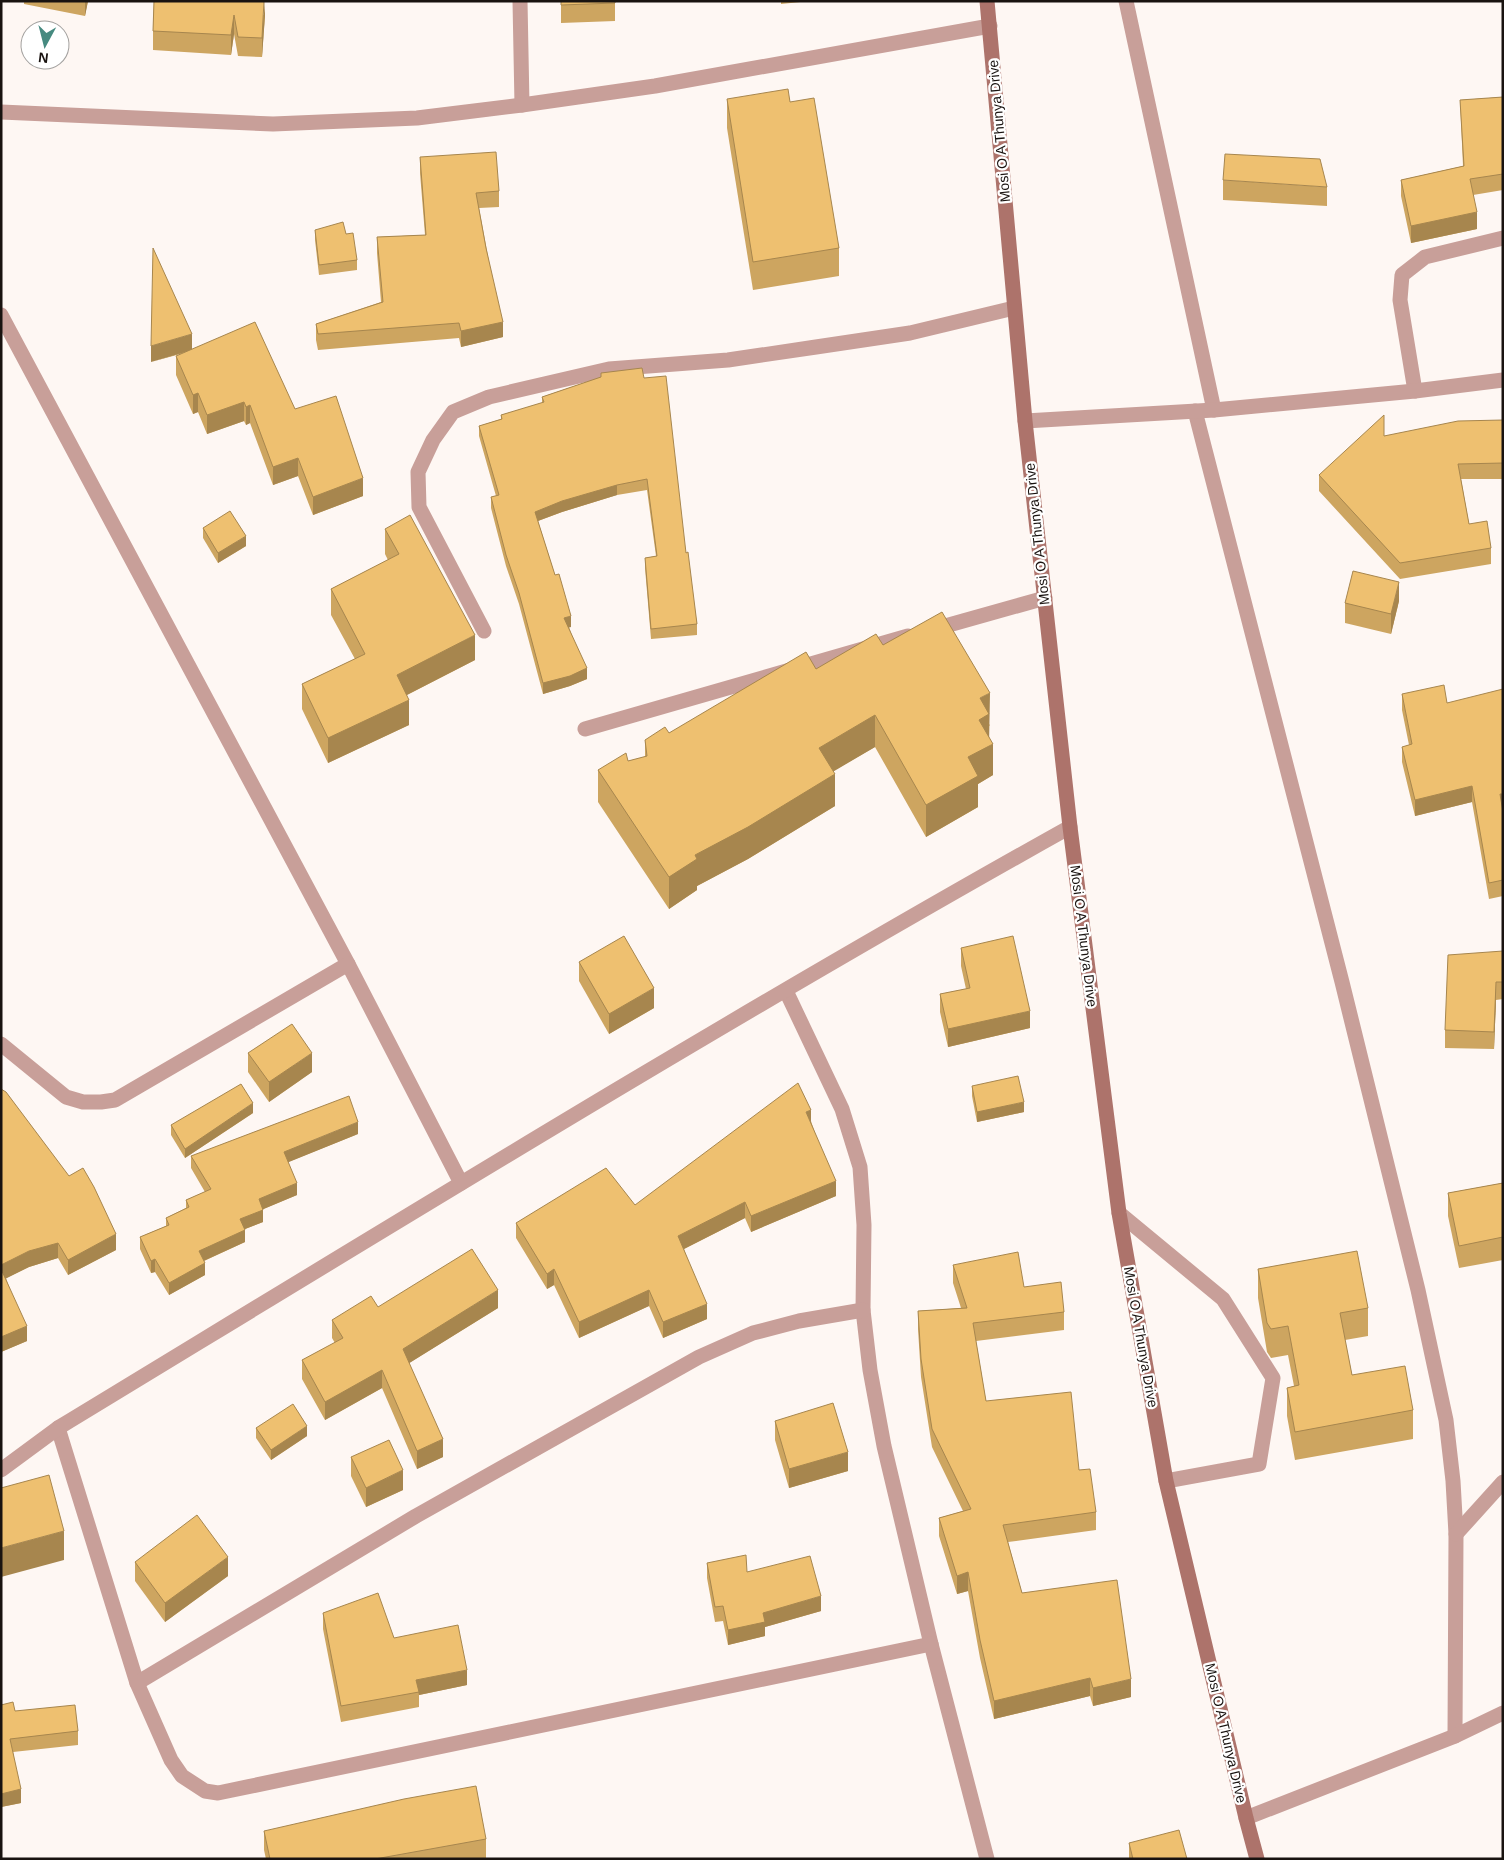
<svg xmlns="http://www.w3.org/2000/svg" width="1504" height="1860" viewBox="0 0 1504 1860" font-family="Helvetica,sans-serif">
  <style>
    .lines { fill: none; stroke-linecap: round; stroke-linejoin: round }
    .lane { stroke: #c89f99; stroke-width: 15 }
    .street { stroke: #c89f99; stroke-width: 15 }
    .secondary { stroke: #ad736b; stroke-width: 15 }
    .wall { fill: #cda560 }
    .shaded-wall { fill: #a7864e }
    .building { fill: #eec070; stroke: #a7864e }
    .labels { text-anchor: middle; stroke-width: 4.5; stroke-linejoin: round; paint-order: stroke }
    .street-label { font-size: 14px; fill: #191310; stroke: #fff }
  </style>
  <rect width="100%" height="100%" fill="#fef7f3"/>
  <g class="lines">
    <!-- lane -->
    <g class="lane">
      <polyline points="931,630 1045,598"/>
      <polyline points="484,631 419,507 418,472 433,440 453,412 489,397 609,369 728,360 816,347 910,333 1014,308"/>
      <polyline points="585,729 908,636"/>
      <polyline points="1119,1213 1223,1299 1273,1378 1259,1464 1166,1481"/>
    </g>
    <!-- street -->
    <g class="street">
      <polyline points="520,1 522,105"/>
      <polyline points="1126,1 1214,410"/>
      <polyline points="1,112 273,124 417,118 522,105 655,86 990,26"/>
      <polyline points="1,315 348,964 461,1183"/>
      <polyline points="1415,391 1400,300 1402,275 1425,257 1503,238"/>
      <polyline points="1195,411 1342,982 1418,1290 1446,1420 1453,1481 1456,1534 1455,1736"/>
      <polyline points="1025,421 1214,410 1415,391 1503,380"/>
      <polyline points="786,991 842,1109 860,1167 864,1225 863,1310 870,1370 884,1446 931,1644 987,1859"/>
      <polyline points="1,1044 66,1097 83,1102 101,1102 115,1100 348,964"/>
      <polyline points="58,1428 137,1683 171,1760 182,1776 205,1791 218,1793 931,1644"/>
      <path d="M1,1470L58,1428C394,1224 728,1018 1070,827"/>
      <polyline points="1456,1534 1503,1482"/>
      <polyline points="137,1683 416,1516 699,1357 753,1333 799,1321 863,1310"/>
      <polyline points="1246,1818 1455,1736 1503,1713"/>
    </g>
    <!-- secondary -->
    <polyline class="secondary" points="987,1 1025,421 1070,827 1119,1213 1166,1481 1246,1818 1257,1859"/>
  </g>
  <!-- wall -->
  <g class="wall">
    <polygon points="24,1 88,1 85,16 24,4"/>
    <polygon points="154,1 265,15 262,57 238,56 234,34 231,55 153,50 153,31"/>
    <polygon points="561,1 615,1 615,21 561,23"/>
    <polygon points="781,1 810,1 781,4"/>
    <polygon points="1503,97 1503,190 1473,195 1477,229 1411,243 1401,196 1401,180 1463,166 1460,100"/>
    <polygon points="727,99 790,102 839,248 839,276 753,290 727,128"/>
    <polygon points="420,157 499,191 499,207 479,208 503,337 461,347 459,338 318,350 316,340 316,324 381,302 377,253 377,237 425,235 420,173"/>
    <polygon points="1223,180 1327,187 1327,206 1223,200"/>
    <polygon points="315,230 346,234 357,260 357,270 319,275 315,240"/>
    <polygon points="192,349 295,409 363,496 313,515 298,476 273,485 250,423 246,425 244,421 207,434 198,412 193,414 176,375 176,356 184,353 151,362"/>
    <polygon points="601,373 644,378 686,553 697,624 697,635 651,639 645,568 645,558 656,556 647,490 617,495 562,512 538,521 571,627 569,627 587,679 570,686 543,694 519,604 506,566 491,508 491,497 496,496 479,436 479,426 501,419 501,415 542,403 542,397 601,377"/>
    <polygon points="1503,420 1503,479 1461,479 1469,524 1491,548 1491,564 1400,579 1319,491 1319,475 1384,436"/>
    <polygon points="203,528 246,546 218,563 203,538"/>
    <polygon points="385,529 475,660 407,695 409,725 328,763 302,709 302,684 355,659 331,615 331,589 388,560 385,554"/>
    <polygon points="1399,601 1391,634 1345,623 1345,603"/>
    <polygon points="883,645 990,725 989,726 989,737 993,775 978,784 978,807 926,837 875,747 833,771 835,806 748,859 697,886 697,890 669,909 598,802 598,770 628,761 645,757 645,740 669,733 816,669"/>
    <polygon points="1402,694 1447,703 1502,810 1503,896 1489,899 1472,802 1415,816 1402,762 1402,747 1409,745 1402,710"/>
    <polygon points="961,948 1030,1028 948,1047 940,1012 940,994 966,989 961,966"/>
    <polygon points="1503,951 1503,999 1496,1000 1494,1049 1445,1048 1445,1030"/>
    <polygon points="579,962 654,1008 609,1034 579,981"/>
    <polygon points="248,1053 312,1072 269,1102 248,1072"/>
    <polygon points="972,1086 1024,1112 977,1122 972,1096"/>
    <polygon points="1,1089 116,1250 68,1275 58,1258 29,1267 6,1278 27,1341 1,1352"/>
    <polygon points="253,1113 185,1158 171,1135 171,1125"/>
    <polygon points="811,1121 836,1196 751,1232 745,1218 684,1249 707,1319 663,1338 649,1306 579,1338 554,1285 547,1289 516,1238 516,1223 635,1205"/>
    <polygon points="358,1134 288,1162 297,1195 263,1209 263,1222 245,1229 245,1242 204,1261 205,1275 169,1295 155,1272 151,1273 140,1249 140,1237 166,1226 166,1218 186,1208 186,1200 205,1192 191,1168 191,1156"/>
    <polygon points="1503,1183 1503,1260 1459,1268 1448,1216 1448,1193"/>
    <polygon points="953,1265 1024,1287 1064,1312 1064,1330 976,1341 986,1401 1079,1470 1096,1512 1096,1530 1008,1542 1022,1593 1131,1697 1093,1706 1090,1696 994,1719 980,1658 968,1591 957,1594 939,1536 939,1518 963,1511 932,1447 921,1377 918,1329 918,1311 961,1308 953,1283"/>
    <polygon points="1258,1269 1368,1308 1368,1336 1345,1340 1352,1375 1413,1410 1413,1439 1295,1460 1287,1416 1287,1388 1294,1386 1288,1355 1271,1358 1267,1352 1258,1298"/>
    <polygon points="378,1307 498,1308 409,1363 443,1457 417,1469 382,1388 325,1420 302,1379 302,1360 335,1343 332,1338 332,1320"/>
    <polygon points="775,1421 848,1471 789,1488 775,1440"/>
    <polygon points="256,1428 307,1436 271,1460 256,1438"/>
    <polygon points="351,1457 403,1490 366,1507 351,1476"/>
    <polygon points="135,1562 228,1576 165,1622 135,1581"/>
    <polygon points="707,1563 747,1572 821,1611 765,1627 765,1636 728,1645 723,1621 715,1622 707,1578"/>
    <polygon points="323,1613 467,1685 419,1695 419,1707 341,1722 323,1629"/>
    <polygon points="1,1705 15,1711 78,1731 78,1745 13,1752 21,1803 1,1807"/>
    <polygon points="264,1831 486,1839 486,1858 482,1859 266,1859 264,1850"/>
    <polygon points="1129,1843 1187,1859 1129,1859"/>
  </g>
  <!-- shaded-wall -->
  <g class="shaded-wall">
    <polygon points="85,1 88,1 85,16"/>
    <polygon points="265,1 265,15 262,57 262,38"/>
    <polygon points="234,15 234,34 231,55 231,35"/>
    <polygon points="1477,212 1477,229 1411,243 1411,226"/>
    <polygon points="503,322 503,337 461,347 461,331"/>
    <polygon points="192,334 192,350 151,362 151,346"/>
    <polygon points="198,393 198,412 193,414 193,395"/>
    <polygon points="244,402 244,421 207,434 207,415"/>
    <polygon points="250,405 250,423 246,425 246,407"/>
    <polygon points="298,458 298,476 273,485 273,467"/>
    <polygon points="363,478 363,496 313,515 313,497"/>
    <polygon points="617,485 617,495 562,512 535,522 535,512 562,501"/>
    <polygon points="246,536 246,546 218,563 218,553"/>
    <polygon points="1399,582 1399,601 1391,634 1391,614"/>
    <polygon points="571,616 571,627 564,629 564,618"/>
    <polygon points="475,635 475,660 397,700 397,675"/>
    <polygon points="587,668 587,679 570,686 543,694 543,683"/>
    <polygon points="990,693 989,746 993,744 993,775 978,784 978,807 926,837 926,805 968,757 979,720 980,698"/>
    <polygon points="409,700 409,725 328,763 328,738"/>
    <polygon points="875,715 875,747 819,780 819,748"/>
    <polygon points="835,774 835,806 748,859 697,886 697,890 669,909 669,877 695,855"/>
    <polygon points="1472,786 1472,802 1415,816 1415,800"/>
    <rect x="1500" y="794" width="3" height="16"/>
    <polygon points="1496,982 1496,1000 1494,1049 1494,1032"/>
    <polygon points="654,988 654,1008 609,1034 609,1014"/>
    <polygon points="1030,1011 1030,1028 948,1047 948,1029"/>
    <polygon points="312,1053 312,1072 269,1102 269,1082"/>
    <polygon points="1024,1102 1024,1112 977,1122 977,1112"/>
    <polygon points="253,1103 253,1113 185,1158 185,1149"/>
    <polygon points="811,1110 811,1125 806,1112"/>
    <polygon points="358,1122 358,1134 284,1164 284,1152"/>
    <polygon points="836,1181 836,1196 751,1232 751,1216"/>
    <polygon points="297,1183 297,1195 259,1211 259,1199"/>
    <polygon points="745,1202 745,1218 678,1252 678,1236"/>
    <polygon points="263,1210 263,1222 240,1231 240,1219"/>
    <polygon points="245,1230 245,1242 199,1263 199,1251"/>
    <polygon points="116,1234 116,1250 68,1275 68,1260"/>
    <polygon points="58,1243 58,1258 29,1267 1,1281 1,1265 29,1251"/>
    <polygon points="155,1259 155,1272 151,1273 151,1261"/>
    <polygon points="205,1263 205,1275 169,1295 169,1283"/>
    <polygon points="554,1269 554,1285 547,1289 547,1274"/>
    <polygon points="498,1290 498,1308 403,1367 403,1349"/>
    <polygon points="649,1290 649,1306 579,1338 579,1322"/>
    <polygon points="707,1304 707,1319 663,1338 663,1322"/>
    <polygon points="27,1326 27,1341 1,1352 1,1337"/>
    <polygon points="382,1370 382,1388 325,1420 325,1402"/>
    <polygon points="307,1426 307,1436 271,1460 271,1450"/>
    <polygon points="443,1439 443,1457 417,1469 417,1451"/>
    <polygon points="848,1452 848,1471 789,1488 789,1469"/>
    <polygon points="403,1470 403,1490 366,1507 366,1488"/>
    <polygon points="64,1531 64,1560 1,1577 1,1548"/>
    <polygon points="228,1557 228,1576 165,1622 165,1603"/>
    <polygon points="968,1572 968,1591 957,1594 957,1576"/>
    <polygon points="821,1596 821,1611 765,1627 765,1636 728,1645 728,1630 763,1613"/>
    <polygon points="467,1670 467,1685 419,1695 416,1680"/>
    <polygon points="1090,1678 1090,1696 994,1719 994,1701"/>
    <polygon points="1131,1679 1131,1697 1093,1706 1093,1688"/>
    <polygon points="21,1789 21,1803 1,1807 1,1794"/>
  </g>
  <!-- building -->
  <g class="building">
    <polygon points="154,1 264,1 262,38 238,37 234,15 231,35 153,31"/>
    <polygon points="561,1 615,1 615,3 561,5"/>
    <polygon points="788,89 790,102 814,98 839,248 753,262 727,99"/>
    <polygon points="1503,97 1503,174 1470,179 1477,212 1411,226 1401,180 1464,166 1460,100"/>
    <polygon points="496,152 499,191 476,193 486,248 503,322 461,331 459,323 318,334 316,324 383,302 377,237 426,235 420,157"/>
    <polygon points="1225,154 1320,159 1327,187 1223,180"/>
    <polygon points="343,222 346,234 353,233 357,260 319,265 315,230"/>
    <polygon points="153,248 192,334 151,346"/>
    <polygon points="255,322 295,409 336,396 363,478 313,497 298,458 273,467 250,405 246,407 244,402 207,415 198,393 193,395 176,356"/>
    <polygon points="642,368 644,378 666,376 686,553 688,552 697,624 651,629 645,558 657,556 647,479 617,485 562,501 535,512 555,575 559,574 571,616 564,618 587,668 570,676 543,683 519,593 506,555 491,497 499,495 479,426 502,419 501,415 544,402 542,397 601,377 601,373"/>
    <polygon points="1384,415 1384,436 1458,421 1503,420 1503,463 1458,464 1469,524 1487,521 1491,548 1400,563 1319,475"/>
    <polygon points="230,511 246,536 218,553 203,528"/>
    <polygon points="410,515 475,635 397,675 409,700 328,738 302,684 365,654 331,589 399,554 385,529"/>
    <polygon points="1353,571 1399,582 1391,614 1345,603"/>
    <polygon points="942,612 990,693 980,698 989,714 979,720 993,744 968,757 978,776 926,805 875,715 819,748 835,774 748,827 695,855 697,859 669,877 598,770 626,753 628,761 647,756 645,740 665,727 669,733 806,652 816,669 876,634 883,645"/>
    <polygon points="1444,685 1447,703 1503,689 1503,794 1500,794 1503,812 1503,880 1489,883 1472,786 1415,800 1402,747 1412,744 1402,694"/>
    <polygon points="624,936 654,988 609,1014 579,962"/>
    <polygon points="1013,936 1030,1011 948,1029 940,994 970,988 961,948"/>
    <polygon points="1503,951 1503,982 1496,982 1494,1032 1445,1030 1448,955"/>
    <polygon points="292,1024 312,1053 269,1082 248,1053"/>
    <polygon points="1018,1076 1024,1102 977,1112 972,1086"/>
    <polygon points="798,1083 811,1110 806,1112 836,1181 751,1216 745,1202 678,1236 707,1304 663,1322 649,1290 579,1322 554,1269 547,1274 516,1223 606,1168 635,1205"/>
    <polygon points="241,1084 253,1103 185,1149 171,1125"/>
    <polygon points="1,1089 6,1092 69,1176 83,1168 94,1187 116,1234 68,1260 58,1243 29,1251 1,1265"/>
    <polygon points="349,1096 358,1122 284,1152 297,1183 259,1199 263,1210 240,1219 245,1230 199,1251 205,1263 169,1283 155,1259 151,1261 140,1237 169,1225 166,1218 189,1207 186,1200 211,1189 191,1156"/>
    <polygon points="1503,1183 1503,1237 1459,1246 1448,1193"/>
    <polygon points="472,1249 498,1290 403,1349 443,1439 417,1451 382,1370 325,1402 302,1360 343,1338 332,1320 371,1296 378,1307"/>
    <polygon points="1357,1251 1368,1308 1340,1313 1352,1375 1405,1366 1413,1410 1295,1432 1287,1388 1299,1385 1288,1326 1271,1329 1267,1323 1258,1269"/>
    <polygon points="1018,1252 1024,1287 1061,1282 1064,1312 973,1323 986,1401 1071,1392 1079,1470 1090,1469 1096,1512 1003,1525 1022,1593 1117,1580 1131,1679 1093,1688 1090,1678 994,1701 980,1640 968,1572 957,1576 939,1518 971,1509 932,1429 921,1359 918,1311 967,1308 953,1265"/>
    <polygon points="1,1269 27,1326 1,1337"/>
    <polygon points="833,1403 848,1452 789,1469 775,1421"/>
    <polygon points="293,1404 307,1426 271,1450 256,1428"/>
    <polygon points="389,1440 403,1470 366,1488 351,1457"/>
    <polygon points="49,1475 64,1531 1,1548 1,1488"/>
    <polygon points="197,1515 228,1557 165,1603 135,1562"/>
    <polygon points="746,1555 747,1572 810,1556 821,1596 763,1613 765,1622 728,1630 723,1606 715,1607 707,1563"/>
    <polygon points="378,1593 394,1638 458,1625 467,1670 416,1680 419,1692 341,1706 323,1613"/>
    <polygon points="13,1702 15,1711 75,1705 78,1731 10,1739 21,1789 1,1794 1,1705"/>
    <polygon points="476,1786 486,1839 375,1859 270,1859 264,1831 404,1799"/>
    <polygon points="1179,1830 1187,1859 1133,1859 1129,1843"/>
  </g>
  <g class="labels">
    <!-- street labels -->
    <g class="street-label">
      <text transform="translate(999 131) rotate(-95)" y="5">Mosi O A Thunya Drive</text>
      <text transform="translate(1037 534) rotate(-96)" y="5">Mosi O A Thunya Drive</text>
      <text transform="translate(1084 936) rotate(83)" y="5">Mosi O A Thunya Drive</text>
      <text transform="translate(1141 1337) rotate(80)" y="5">Mosi O A Thunya Drive</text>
      <text transform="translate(1226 1733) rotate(77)" y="5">Mosi O A Thunya Drive</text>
    </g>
  </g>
  <!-- border -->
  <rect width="1504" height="1860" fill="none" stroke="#191310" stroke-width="5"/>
  <!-- north arrow -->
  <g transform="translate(45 45) rotate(187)"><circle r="24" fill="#ffffff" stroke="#a3a19f"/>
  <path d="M0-4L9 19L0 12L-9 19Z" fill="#468a80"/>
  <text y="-8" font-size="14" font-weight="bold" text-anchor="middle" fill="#191310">N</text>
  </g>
</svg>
